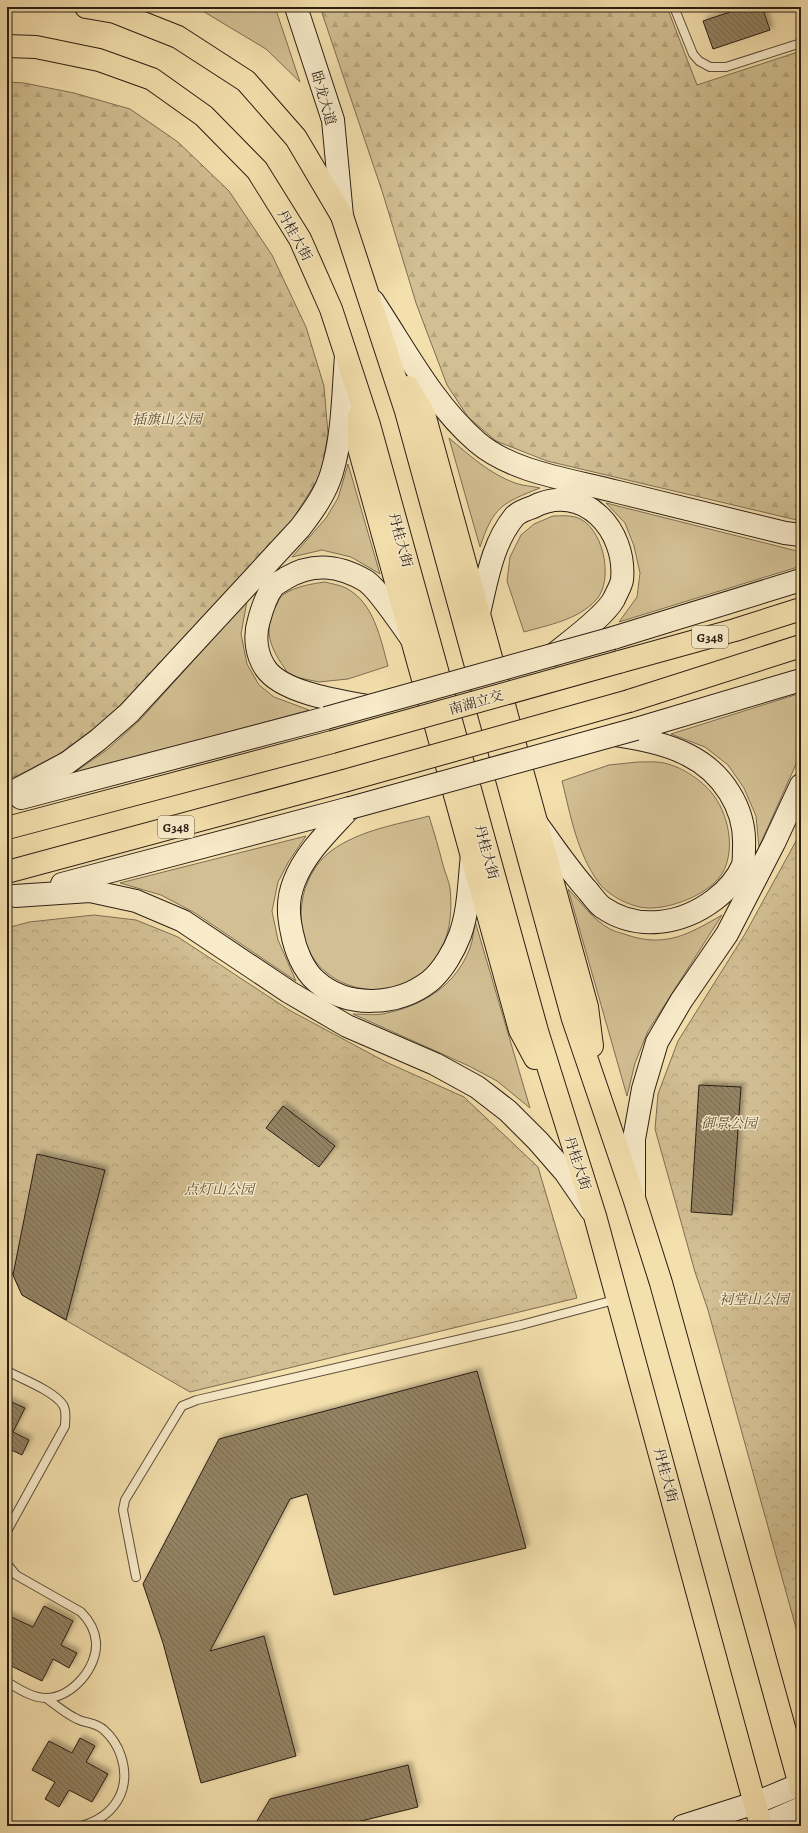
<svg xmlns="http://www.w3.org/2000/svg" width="808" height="1833" viewBox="0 0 808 1833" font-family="Alegreya,'Noto Serif SC',serif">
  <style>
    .grass { fill: #d2bf93; stroke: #7e6e54 }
    .forest { fill: url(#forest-firs); stroke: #7e6e54 }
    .park { fill: url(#park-crowns); stroke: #7e6e54 }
    .building { fill: url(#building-back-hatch); stroke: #2b1e14; filter: url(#shadow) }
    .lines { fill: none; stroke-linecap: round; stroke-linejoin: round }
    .lane-casing { stroke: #5d4e3a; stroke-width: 10 }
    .secondary-casing { stroke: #2b1e14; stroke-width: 24 }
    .primary-casing { stroke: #2b1e14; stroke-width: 24 }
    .highway-casing { stroke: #2b1e14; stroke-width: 24 }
    .lane { stroke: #f8ebca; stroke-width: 8 }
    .secondary { stroke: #f8ebca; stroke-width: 22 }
    .primary { stroke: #f4e0ad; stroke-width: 22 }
    .highway { stroke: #f4e0ad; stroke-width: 22 }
    .secondary-bridge-casing { stroke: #2b1e14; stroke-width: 24; stroke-linecap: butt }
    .highway-bridge-casing { stroke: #2b1e14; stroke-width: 24; stroke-linecap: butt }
    .secondary-bridge { stroke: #f8ebca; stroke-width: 22 }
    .highway-bridge { stroke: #f4e0ad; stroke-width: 22 }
    .labels { text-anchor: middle; stroke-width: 3; stroke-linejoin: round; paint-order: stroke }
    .shield { fill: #f8ebca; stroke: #685c4b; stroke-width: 1 }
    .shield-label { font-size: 13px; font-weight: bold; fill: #2b1e14 }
    .street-label { font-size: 14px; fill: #2b1e14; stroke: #f8ebca }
    .park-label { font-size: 14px; font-style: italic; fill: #5d4e3a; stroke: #f8ebca }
  </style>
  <defs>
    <pattern id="forest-firs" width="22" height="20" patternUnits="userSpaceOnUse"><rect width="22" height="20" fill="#d2bf93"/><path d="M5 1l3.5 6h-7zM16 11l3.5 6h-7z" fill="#b4a47e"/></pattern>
    <pattern id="park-crowns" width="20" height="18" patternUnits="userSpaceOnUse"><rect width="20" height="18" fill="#d2bf93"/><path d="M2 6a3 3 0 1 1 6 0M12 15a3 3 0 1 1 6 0" fill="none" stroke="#b4a47e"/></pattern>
    <pattern id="building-back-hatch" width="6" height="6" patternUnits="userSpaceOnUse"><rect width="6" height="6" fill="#948364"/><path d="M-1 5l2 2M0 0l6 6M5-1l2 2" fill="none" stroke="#796b51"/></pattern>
    <filter id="shadow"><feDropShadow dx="3.5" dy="-3.5" stdDeviation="2" flood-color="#0004"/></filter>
  </defs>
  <rect width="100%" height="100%" fill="#f4e0ad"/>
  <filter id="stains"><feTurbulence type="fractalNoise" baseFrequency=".005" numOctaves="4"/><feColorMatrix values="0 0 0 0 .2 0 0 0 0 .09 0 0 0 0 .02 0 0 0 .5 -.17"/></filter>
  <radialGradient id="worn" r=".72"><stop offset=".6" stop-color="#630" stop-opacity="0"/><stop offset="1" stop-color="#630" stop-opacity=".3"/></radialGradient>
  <!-- grass -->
  <g class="grass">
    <polygon points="196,7 275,7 300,82 266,49"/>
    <path d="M449,438C469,455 490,474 515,483C523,486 532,486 540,488C502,503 493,507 480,547Z"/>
    <polygon points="348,464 380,574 351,557 322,550 292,557 326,518 338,498"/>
    <polygon points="606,503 801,552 801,566 619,622 637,597 640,573 634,546 625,523"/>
    <path d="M553,516C560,516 568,515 575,517C603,524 615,580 596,600C578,620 548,625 524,632L507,581L510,557L521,535L534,524Z"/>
    <path d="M325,582C332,584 340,585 346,588C374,603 380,637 388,666L348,679L319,682L290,676C274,653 260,634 276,606C278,602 280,596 284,594C297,586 311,584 325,582Z"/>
    <polygon points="247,601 241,634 247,664 259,685 274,697 309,710 69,776 107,750 140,720"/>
    <polygon points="801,693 801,753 759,847 756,816 744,788 728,765 705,747 671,734"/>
    <path d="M638,762C647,762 659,761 668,764C683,768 701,780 711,792C728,812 736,848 723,872C711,893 676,907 652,908C634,909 610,897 599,883C577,853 571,817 562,781L609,765Z"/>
    <path d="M429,816C434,832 439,849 443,865C445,873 449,881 450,888C465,1027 287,1015 302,903C304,884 315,863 331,851C360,830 395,825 429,816Z"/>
    <polygon points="306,836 289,861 278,882 272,911 278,940 296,981 195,913 161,895 120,883"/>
    <path d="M568,889C581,902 593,920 610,929C615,932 622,933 627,935C666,948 689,934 722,915L648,1031L635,1063L627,1096Z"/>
    <path d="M475,921L530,1108L497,1081L469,1066L353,1014C364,1014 377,1016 387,1013C424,1005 456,985 470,948C473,940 474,929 475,921Z"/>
  </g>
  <!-- forest -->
  <g class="forest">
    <polygon points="320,7 667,7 697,85 801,51 801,521 547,461 496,441 468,417 447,385 416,303 383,194"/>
    <polygon points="7,82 24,83 74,93 130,109 178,142 229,191 272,255 306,327 324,386 328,434 321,474 291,522 117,709 74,746 17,776 7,779"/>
  </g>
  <!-- park -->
  <g class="park">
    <polygon points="801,832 801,1646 708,1310 695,1272 655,1129 658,1094 678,1041 745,934"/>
    <polygon points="94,915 136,920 178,937 289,1010 386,1062 464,1097 538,1167 577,1298 190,1392 22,1295 7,1261 7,928 29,922"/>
  </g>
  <!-- building -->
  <g class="building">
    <polygon points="745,7 762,7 770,30 713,49 703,21"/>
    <polygon points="699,1085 741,1087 732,1215 691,1212"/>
    <polygon points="283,1106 335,1146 319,1167 266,1128"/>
    <polygon points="37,1154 105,1170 66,1320 22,1295 13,1275"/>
    <polygon points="477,1371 526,1548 334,1595 307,1494 290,1499 210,1651 264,1636 296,1756 201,1783 163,1643 143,1584 219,1439"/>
    <polygon points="7,1400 25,1408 13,1432 29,1440 22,1455 7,1448"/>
    <polygon points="44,1606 73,1621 61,1645 77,1653 69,1668 53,1659 42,1681 7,1664 7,1615 33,1627"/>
    <polygon points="80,1738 95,1746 86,1762 108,1774 92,1802 69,1790 59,1807 45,1799 55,1782 32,1770 49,1741 72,1753"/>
    <polygon points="408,1765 418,1807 341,1826 254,1826 270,1799"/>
  </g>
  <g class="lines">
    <defs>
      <g id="lane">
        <polyline points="674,7 693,54 699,61 710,67 726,67 801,43"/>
        <path d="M7,1371C22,1379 54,1391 63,1405C67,1411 65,1419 65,1426L7,1531"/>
        <path d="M7,1564L16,1575L81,1612C89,1620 95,1630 96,1642C98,1667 72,1698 46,1698C32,1698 19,1689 7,1682"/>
        <polyline points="136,1577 123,1510 125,1500 182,1406 197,1400 521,1325 618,1299"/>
        <path d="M46,1698C56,1705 66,1714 77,1719C87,1724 95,1722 104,1730C112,1737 118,1747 121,1756C132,1790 114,1817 81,1826"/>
      </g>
      <g id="secondary">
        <polyline points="296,7 333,120 342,216"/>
        <path d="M373,301C405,349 433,404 477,442C513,473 573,480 618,492C674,506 730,519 785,533L801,535"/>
        <path d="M479,613C487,580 492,544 514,517C518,512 527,509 533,507C583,481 627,530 622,580C621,586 616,594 614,599C605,616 569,642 553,655"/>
        <polyline points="613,638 801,580"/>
        <path d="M367,706C340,701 283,693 266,669C256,655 254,636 259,620C262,609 266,596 273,587C276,583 282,581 286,578C313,562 339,565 366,581C378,589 401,624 411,638"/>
        <polyline points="636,729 801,680"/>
        <path d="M7,795L67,763L98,740L129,713L300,528C313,511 326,493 332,472C343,435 343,394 346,356"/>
        <polyline points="21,798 326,718"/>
        <path d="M350,808C329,831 305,853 294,882C287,900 288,915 292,933C295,949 303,970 316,981C347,1009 398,1006 430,981C443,970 454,951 460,935C469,910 469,881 472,855"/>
        <path d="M537,824C554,847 569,870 588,891C592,896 597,903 602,907C638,932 682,924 714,900C726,891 737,879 743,865C744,860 744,853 744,847C746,808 722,772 688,755C665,743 639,739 615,735"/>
        <polyline points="62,884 350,808"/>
        <polyline points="15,896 90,891 136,901 183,921 289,992 347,1026 435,1064 477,1087 508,1111 538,1141 565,1172 591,1210"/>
        <polyline points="634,1194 634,1139 643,1089 657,1042 681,1001 727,934 774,843 801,785"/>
        <polyline points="683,1826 755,1803 801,1784"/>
        <polyline points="760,1826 801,1808"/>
      </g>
      <g id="primary">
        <polyline points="86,7 115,12 178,37 246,81 296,138 342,216 406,411 573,1019 634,1198 661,1283 801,1789"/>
        <polyline points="7,46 36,47 99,60 152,79 204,116 257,170 300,239 331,309 369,425 537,1031 595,1216 761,1826"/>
        <polyline points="408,387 424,414 587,1007 592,1046"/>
        <polyline points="359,416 359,448 520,1030 535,1058"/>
      </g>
      <g id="highway">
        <polyline points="619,662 735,630 801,609"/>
        <polyline points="629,701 801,646"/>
        <polyline points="7,828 332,742"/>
        <polyline points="7,872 344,781"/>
      </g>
    </defs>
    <!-- lane casing -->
    <use href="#lane" class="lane-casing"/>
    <!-- secondary casing -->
    <use href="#secondary" class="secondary-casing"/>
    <!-- primary casing -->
    <use href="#primary" class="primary-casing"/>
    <!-- highway casing -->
    <use href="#highway" class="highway-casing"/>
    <!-- lane -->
    <use href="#lane" class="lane"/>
    <!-- secondary -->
    <use href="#secondary" class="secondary"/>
    <!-- primary -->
    <use href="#primary" class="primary"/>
    <!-- highway -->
    <use href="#highway" class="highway"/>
    <defs>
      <g id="secondary-bridge">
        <polyline points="326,718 613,638"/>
        <polyline points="350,808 636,729"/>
      </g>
      <g id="highway-bridge">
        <polyline points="332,742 619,662"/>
        <polyline points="344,781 629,701"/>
      </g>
    </defs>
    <!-- secondary-bridge casing -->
    <use href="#secondary-bridge" class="secondary-bridge-casing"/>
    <!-- highway-bridge casing -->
    <use href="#highway-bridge" class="highway-bridge-casing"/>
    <!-- secondary-bridge -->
    <use href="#secondary-bridge" class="secondary-bridge"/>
    <!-- highway-bridge -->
    <use href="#highway-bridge" class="highway-bridge"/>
  </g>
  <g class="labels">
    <!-- shield labels -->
    <g class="shield">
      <rect x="692" y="626" width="36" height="22" rx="3"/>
      <rect x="158" y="816" width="36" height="22" rx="3"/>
    </g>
    <g class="shield-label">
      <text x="710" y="642">G348</text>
      <text x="176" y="832">G348</text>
    </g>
    <!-- street labels -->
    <g class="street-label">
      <text transform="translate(324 98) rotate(74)" y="5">卧龙大道</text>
      <text transform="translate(295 235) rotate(61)" y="5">丹桂大街</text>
      <text transform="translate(401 540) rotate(75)" y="5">丹桂大街</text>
      <text transform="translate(476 702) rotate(-16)" y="5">南湖立交</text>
      <text transform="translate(487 852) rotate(75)" y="5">丹桂大街</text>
      <text transform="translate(578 1163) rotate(72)" y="5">丹桂大街</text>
      <text transform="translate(666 1475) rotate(75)" y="5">丹桂大街</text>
    </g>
    <!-- park labels -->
    <g class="park-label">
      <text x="167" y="424">插旗山公园</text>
      <text x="729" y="1128">御景公园</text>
      <text x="219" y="1194">点灯山公园</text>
      <text x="754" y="1304">祠堂山公园</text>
    </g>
  </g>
  <!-- margin -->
  <rect width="808" height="1833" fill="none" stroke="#f4e0ad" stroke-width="24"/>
  <rect x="8" y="8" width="792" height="1817" fill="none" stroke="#2b1e14" stroke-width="2"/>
  <rect x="12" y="12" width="784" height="1809" fill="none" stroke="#2b1e14"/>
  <rect width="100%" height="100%" filter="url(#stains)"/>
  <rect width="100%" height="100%" fill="url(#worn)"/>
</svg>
